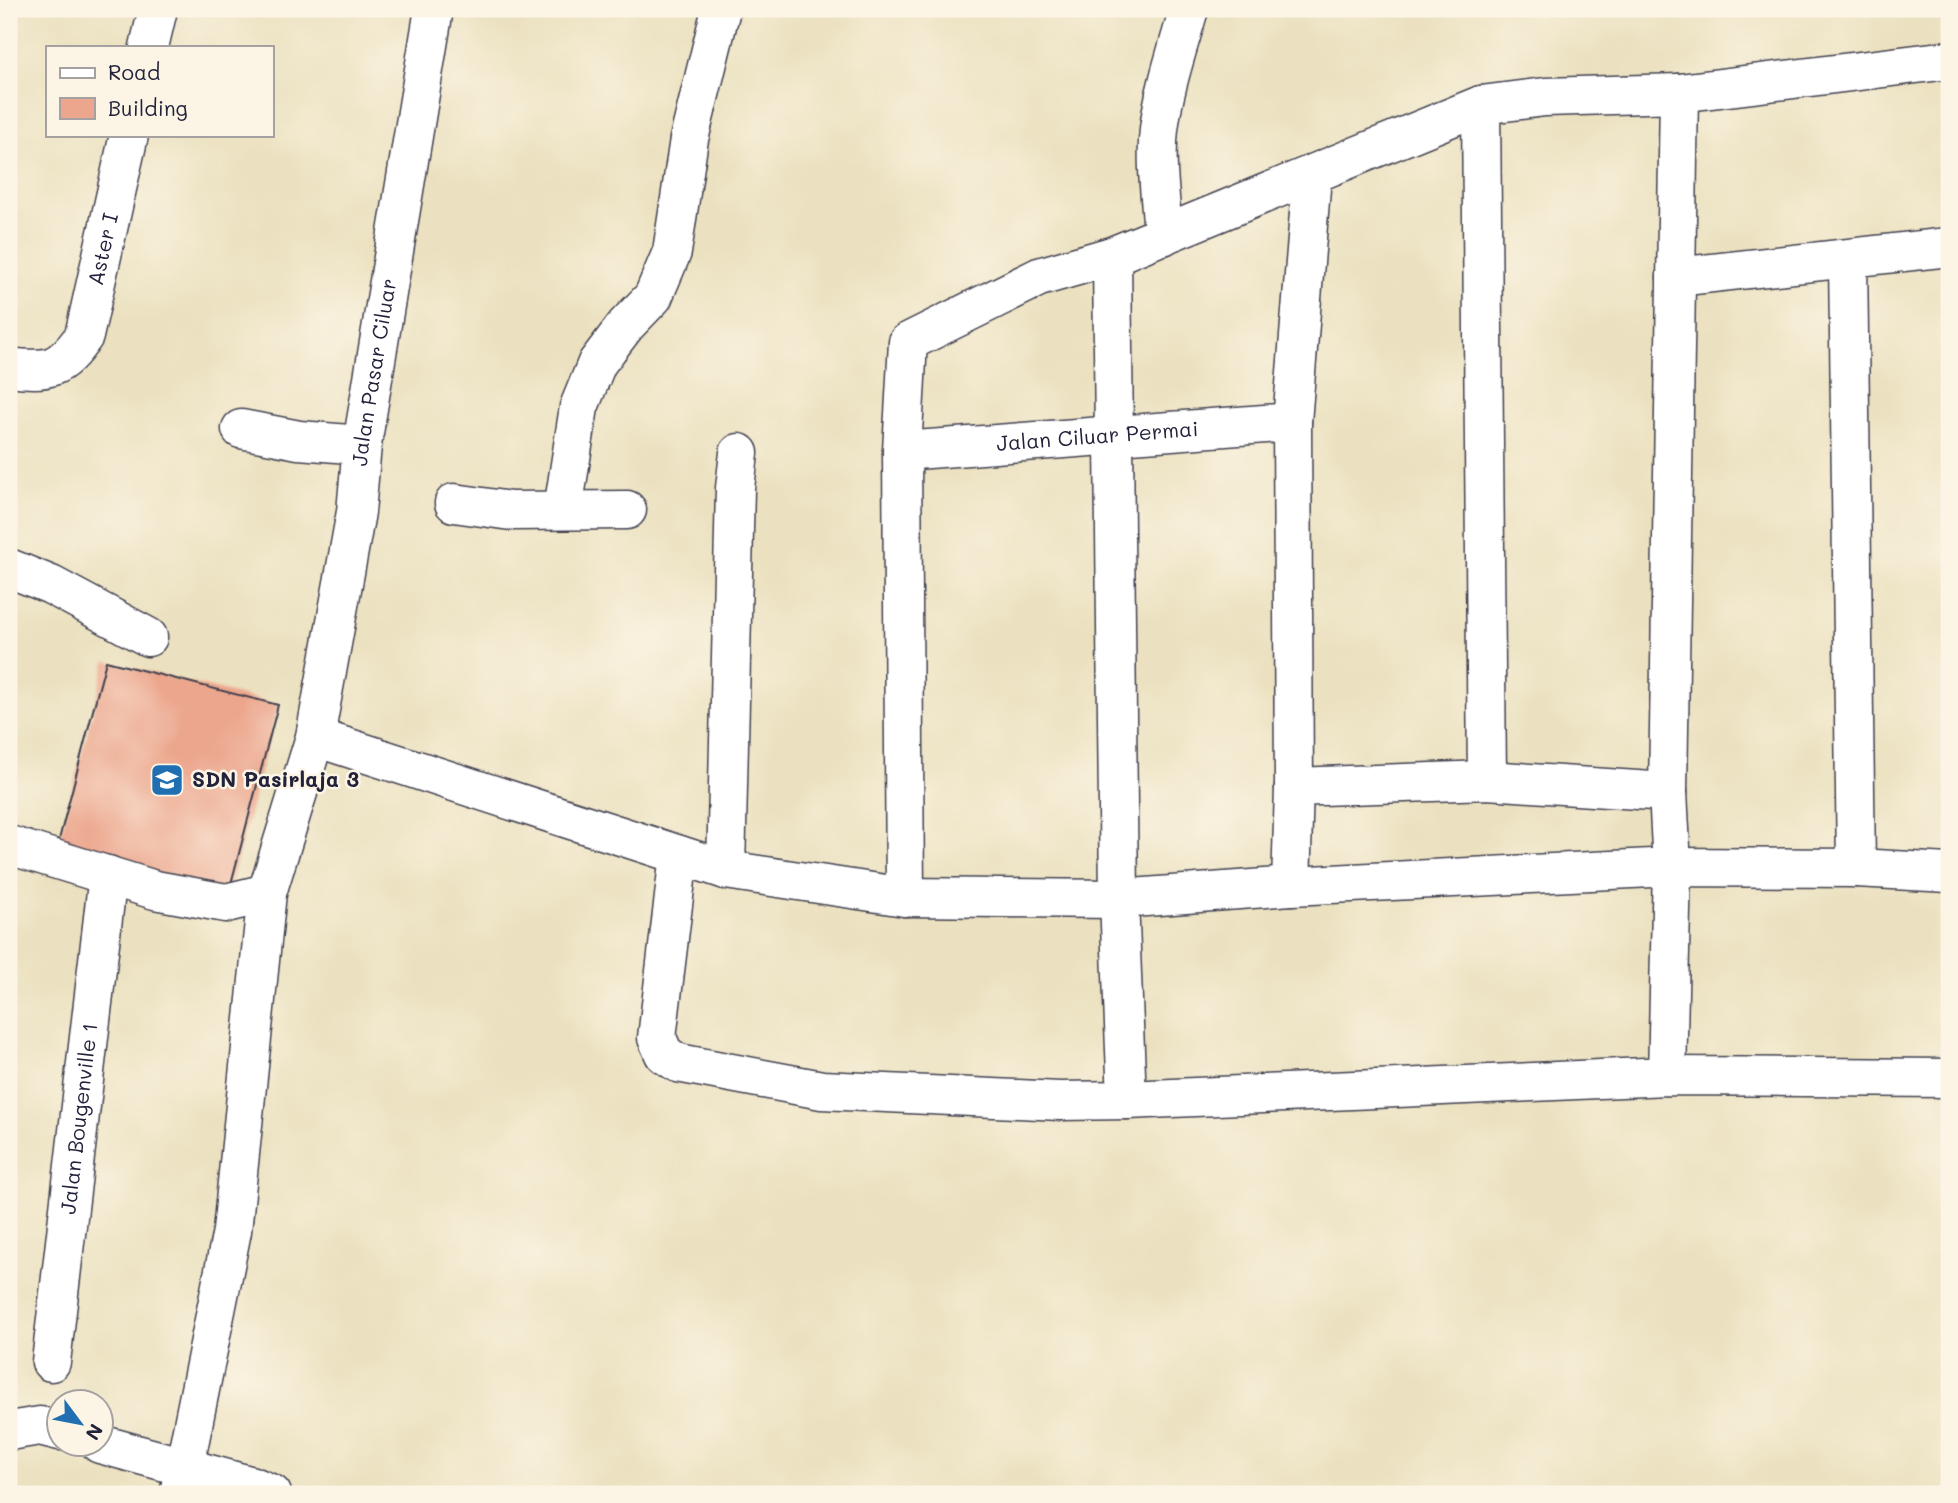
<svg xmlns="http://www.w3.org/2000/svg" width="1958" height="1503" viewBox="0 0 1958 1503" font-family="Mali,sans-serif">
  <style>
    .building { fill: #eca68d }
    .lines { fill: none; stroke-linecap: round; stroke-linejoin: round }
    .minor-casing { stroke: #403f4f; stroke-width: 41 }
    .minor { stroke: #fff; stroke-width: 38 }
    .labels { text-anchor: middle; stroke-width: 5; stroke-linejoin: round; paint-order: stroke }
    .street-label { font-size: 21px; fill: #22223b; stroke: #fcf5e5 }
    .poi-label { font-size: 21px; font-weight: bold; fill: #22223b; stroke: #fcf5e5; text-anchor: start }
  </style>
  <rect width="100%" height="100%" fill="#fcf5e5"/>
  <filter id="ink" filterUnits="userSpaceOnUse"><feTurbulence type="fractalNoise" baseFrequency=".0143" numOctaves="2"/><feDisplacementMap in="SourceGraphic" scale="14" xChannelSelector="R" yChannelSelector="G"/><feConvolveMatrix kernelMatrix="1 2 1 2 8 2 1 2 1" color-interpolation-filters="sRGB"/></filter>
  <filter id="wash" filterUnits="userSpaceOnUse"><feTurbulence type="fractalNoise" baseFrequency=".00686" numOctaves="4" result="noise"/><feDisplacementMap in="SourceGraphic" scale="28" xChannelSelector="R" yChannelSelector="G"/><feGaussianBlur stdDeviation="1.57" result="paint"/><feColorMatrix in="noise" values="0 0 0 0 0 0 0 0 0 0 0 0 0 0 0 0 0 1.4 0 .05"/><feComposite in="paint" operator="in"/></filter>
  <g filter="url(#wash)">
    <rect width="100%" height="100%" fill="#ebe1c0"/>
    <g id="blocks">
      <!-- building -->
      <polygon class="building" points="106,661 278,705 227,899 55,855"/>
    </g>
  </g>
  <g filter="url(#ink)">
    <use href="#blocks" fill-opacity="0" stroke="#403f4f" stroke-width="2"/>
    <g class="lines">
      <defs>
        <g id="minor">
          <polyline points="149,47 158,9"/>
          <polyline points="1481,105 1487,780"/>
          <path d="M1163,236C1161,200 1155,164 1159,129C1164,88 1178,48 1189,9"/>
          <polyline points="1112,256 1119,899 1127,1100"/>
          <polyline points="1848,259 1856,868"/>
          <polyline points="1676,277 1949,247"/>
          <path id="s1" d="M9,367C49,372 60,370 84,336L129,135"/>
          <polyline points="241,429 299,440 362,445"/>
          <path id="s2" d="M902,451L1292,422"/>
          <polyline points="454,503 511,511 627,510"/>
          <polyline points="563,510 579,407 597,363 626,325 653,297 672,252 689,139 721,9"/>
          <polyline points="9,568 51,585 148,637"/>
          <polyline points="315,737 726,870 905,897 1119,899 1291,886 1672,867 1856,868 1949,873"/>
          <polyline points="1294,787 1487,780 1668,792"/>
          <polyline points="9,845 155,890 226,903 267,893"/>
          <polyline points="679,855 657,1038 664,1054 678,1063 822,1090 1060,1101 1127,1100 1667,1076 1949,1078"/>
          <polyline points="726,870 735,488 739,453"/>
          <polyline points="1291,886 1294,787 1292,422 1312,176"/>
          <polyline points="905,897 902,451 908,342 1039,277 1112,256 1481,105 1545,97 1679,93 1949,60"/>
          <polyline points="1667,1076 1672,867 1668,792 1679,93"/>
          <path id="s3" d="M51,1362L108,875"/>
          <polyline points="9,1431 40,1426 60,1431"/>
          <polyline points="100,1444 253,1486 272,1494"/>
          <path id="s4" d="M179,1494L232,1231L267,893L315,737L356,512L362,445L434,9"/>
        </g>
      </defs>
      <!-- minor casing -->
      <use href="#minor" class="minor-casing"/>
      <!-- minor -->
      <use href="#minor" class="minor"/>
    </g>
  </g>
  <!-- icons -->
  <defs>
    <symbol id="school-square" viewBox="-11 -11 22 22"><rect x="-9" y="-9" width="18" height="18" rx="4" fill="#1f6fb2" stroke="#fcf5e5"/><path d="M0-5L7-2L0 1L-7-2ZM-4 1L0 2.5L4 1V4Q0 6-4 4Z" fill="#fff"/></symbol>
  </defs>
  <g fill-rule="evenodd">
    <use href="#school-square" x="148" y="761" width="38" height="38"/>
  </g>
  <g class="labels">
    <!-- street labels -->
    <g class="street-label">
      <text dy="7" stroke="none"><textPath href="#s1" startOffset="177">Aster I</textPath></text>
      <text dy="7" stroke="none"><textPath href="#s4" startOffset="1141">Jalan Pasar Ciluar</textPath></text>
      <text dy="7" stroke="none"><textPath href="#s2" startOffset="196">Jalan Ciluar Permai</textPath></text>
      <text dy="7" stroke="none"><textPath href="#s3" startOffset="245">Jalan Bougenville 1</textPath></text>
    </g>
    <!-- poi labels -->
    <g class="poi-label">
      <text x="192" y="787">SDN Pasirlaja 3</text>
    </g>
  </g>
  <!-- margin -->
  <rect width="1958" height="1503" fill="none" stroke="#fcf5e5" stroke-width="35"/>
  <!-- legend -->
  <rect x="46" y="46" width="228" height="91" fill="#fcf5e5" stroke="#a5a1a1" stroke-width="2"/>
  <rect x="60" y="68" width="35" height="10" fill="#ffffff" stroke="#a5a1a1" stroke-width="2"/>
  <text x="108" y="80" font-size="21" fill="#22223b">Road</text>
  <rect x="60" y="98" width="35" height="21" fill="#eca68d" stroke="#a5a1a1" stroke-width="2"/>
  <text x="108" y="116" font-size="21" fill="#22223b">Building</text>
  <!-- north arrow -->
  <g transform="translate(80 1423) rotate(122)"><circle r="33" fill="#fcf5e5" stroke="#a5a1a1" stroke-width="2"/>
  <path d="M0-5L12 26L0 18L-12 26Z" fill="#1f6fb2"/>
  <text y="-10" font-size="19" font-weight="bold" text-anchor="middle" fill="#22223b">N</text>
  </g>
</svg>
